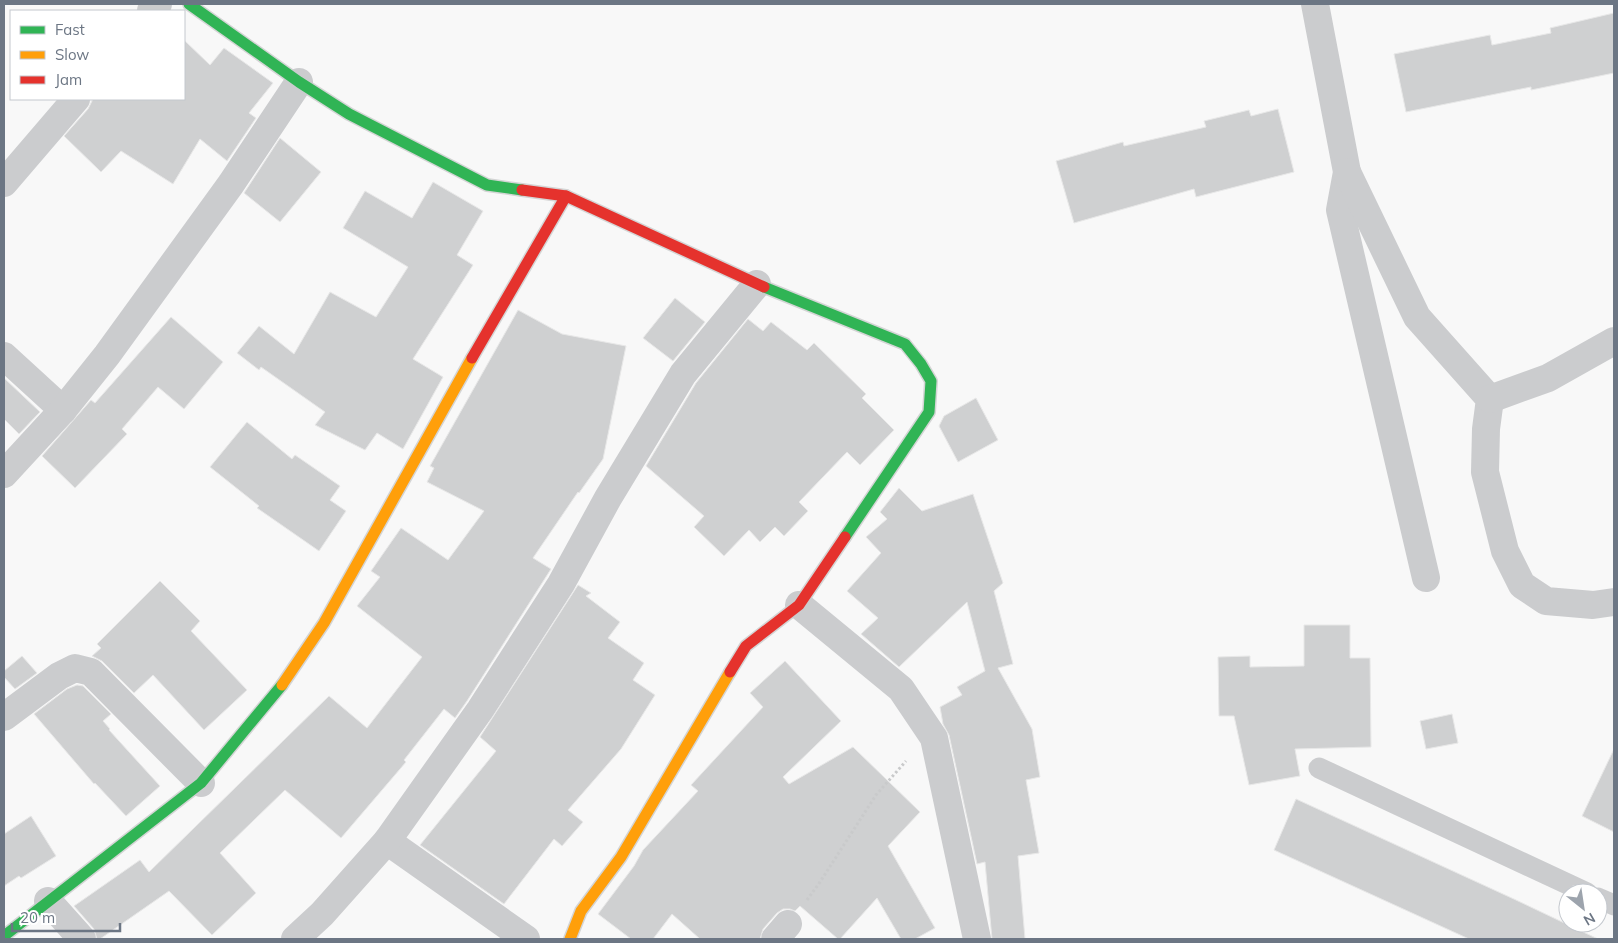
<svg xmlns="http://www.w3.org/2000/svg" width="1618" height="943" viewBox="0 0 1618 943" font-family="Mulish,sans-serif">
  <style>
    .building { fill: #cfd0d1; stroke: #e8e8e8 }
    .lines { fill: none; stroke-linecap: round; stroke-linejoin: round }
    .fast-casing { stroke: #d4d5d5; stroke-width: 14 }
    .slow-casing { stroke: #d4d5d5; stroke-width: 14 }
    .jam-casing { stroke: #d4d5d5; stroke-width: 14 }
    .path { stroke: #c9cacb; stroke-width: 3; stroke-dasharray: 2.5 2.5; stroke-linecap: butt }
    .lane { stroke: #cbccce; stroke-width: 21 }
    .street { stroke: #cbccce; stroke-width: 28 }
    .fast { stroke: #30b455; stroke-width: 11 }
    .slow { stroke: #ff9f0a; stroke-width: 11 }
    .jam { stroke: #e5322d; stroke-width: 11 }
  </style>
  <rect width="100%" height="100%" fill="#f8f8f8"/>
  <!-- building -->
  <g class="building">
    <polygon points="1614,13 1614,73 1531,90 1531,87 1406,112 1394,54 1490,35 1492,45 1551,33 1550,28"/>
    <polygon points="184,40 210,65 224,48 273,83 249,113 256,118 227,161 200,139 173,184 121,151 101,172 64,136 88,109 93,99 184,99"/>
    <polygon points="1278,109 1294,172 1196,197 1194,189 1074,223 1056,161 1123,142 1124,146 1206,127 1204,121 1249,110 1251,116"/>
    <polygon points="280,138 321,172 280,222 244,193"/>
    <polygon points="433,182 483,211 457,255 473,265 413,359 443,377 403,449 377,433 365,450 315,425 325,412 261,367 259,370 237,353 259,326 294,354 330,292 376,317 408,267 343,228 365,191 412,218"/>
    <polygon points="675,298 705,322 673,361 643,338"/>
    <polygon points="518,310 562,334 626,346 603,459 579,493 578,492 533,558 551,569 467,701 455,718 444,709 404,760 406,762 341,838 285,790 220,853 256,893 212,935 169,891 100,939 97,939 94,929 74,906 140,860 149,872 329,696 367,728 422,657 357,606 380,577 371,571 401,528 448,560 484,511 427,482 434,468 430,466"/>
    <polygon points="171,317 223,362 184,409 158,387 122,429 127,434 75,488 42,456 91,400 95,403"/>
    <polygon points="748,319 763,331 771,322 807,350 814,343 866,394 862,398 894,430 860,465 847,452 799,502 808,511 784,536 775,527 760,542 749,530 724,556 694,527 704,516 646,466 696,383"/>
    <polygon points="4,378 40,412 19,434 4,419"/>
    <polygon points="976,398 998,440 958,462 939,426 944,416"/>
    <polygon points="247,422 292,459 295,455 340,486 330,500 346,511 319,551 257,508 259,506 210,467"/>
    <polygon points="899,488 922,511 973,494 1003,583 994,591 1013,664 998,668 1032,729 1040,777 1026,780 1039,853 1018,856 1025,939 992,939 985,862 977,864 949,735 943,724 940,707 962,695 957,687 985,671 967,602 899,667 861,634 878,618 847,591 881,553 866,537 887,519 880,512"/>
    <polygon points="160,581 200,621 191,631 247,690 204,730 153,675 134,693 102,661 92,656 101,648 97,644"/>
    <polygon points="578,585 591,593 586,596 620,622 608,638 644,663 633,680 655,695 621,749 568,810 583,822 562,846 554,839 504,904 420,845 496,751 480,737"/>
    <polygon points="1304,625 1350,625 1350,658 1370,658 1371,747 1295,749 1300,776 1249,785 1234,716 1219,716 1218,657 1250,656 1250,667 1304,666"/>
    <polygon points="22,656 37,673 15,689 4,677 4,671"/>
    <polygon points="785,661 841,721 783,777 789,784 853,747 920,812 888,846 935,928 915,939 901,939 877,898 840,939 838,939 800,906 795,911 790,909 783,909 777,913 763,929 760,939 700,939 672,914 653,939 631,939 598,914 634,866 643,850 698,791 691,785 763,707 750,693"/>
    <polygon points="77,685 83,686 111,714 103,721 110,729 109,730 160,786 126,816 95,783 94,784 34,714 67,689"/>
    <polygon points="1452,714 1458,743 1426,749 1420,721"/>
    <polygon points="1614,749 1614,832 1582,816"/>
    <polygon points="1296,799 1516,900 1598,939 1469,939 1274,850"/>
    <polygon points="31,816 56,856 21,878 19,876 4,886 4,834"/>
  </g>
  <g class="lines">
    <defs>
      <g id="fast">
        <polyline points="189,4 299,82 349,114 487,185 522,190"/>
        <polyline points="764,287 905,344 921,364 931,381 929,412 845,537"/>
        <polyline points="4,936 201,783 282,685"/>
      </g>
      <g id="slow">
        <polyline points="282,685 324,623 472,358"/>
        <polyline points="570,939 581,911 621,857 730,672"/>
      </g>
      <g id="jam">
        <polyline points="522,190 566,196 764,287"/>
        <polyline points="472,358 566,196"/>
        <polyline points="730,672 746,646 799,605 845,537"/>
      </g>
    </defs>
    <!-- fast casing -->
    <use href="#fast" class="fast-casing"/>
    <!-- slow casing -->
    <use href="#slow" class="slow-casing"/>
    <!-- jam casing -->
    <use href="#jam" class="jam-casing"/>
    <!-- path -->
    <polyline class="path" points="807,900 820,882 876,795 906,761"/>
    <!-- lane -->
    <g class="lane">
      <polyline points="1319,768 1587,893"/>
      <polyline points="1598,898 1614,905"/>
    </g>
    <!-- street -->
    <g class="street">
      <polyline points="1315,4 1347,172 1340,210 1426,578"/>
      <polyline points="151,11 158,4"/>
      <polyline points="1347,172 1417,317 1490,399 1486,429 1485,472 1505,551 1522,585 1546,601 1593,605 1614,602"/>
      <polyline points="4,183 76,99"/>
      <polyline points="4,356 63,410"/>
      <polyline points="1490,399 1548,378 1614,341"/>
      <polyline points="4,474 63,410 107,355 231,184 299,82"/>
      <polyline points="799,605 901,689 934,738 977,939"/>
      <polyline points="4,717 59,676 75,668 91,672 201,783"/>
      <polyline points="387,841 526,939"/>
      <polyline points="48,901 82,939"/>
      <polyline points="295,939 322,914 387,841 480,710 561,584 608,498 683,374 757,284"/>
      <polyline points="775,939 788,924"/>
    </g>
    <!-- fast -->
    <use href="#fast" class="fast"/>
    <!-- slow -->
    <use href="#slow" class="slow"/>
    <!-- jam -->
    <use href="#jam" class="jam"/>
  </g>
  <!-- border -->
  <rect width="1618" height="943" fill="none" stroke="#6c7684" stroke-width="10"/>
  <!-- legend -->
  <rect x="10" y="10" width="175" height="90" fill="#ffffff" stroke="#c4c8ce"/>
  <rect x="20" y="26" width="25" height="8" fill="#30b455" stroke="#c4c8ce"/>
  <text x="55" y="35" font-size="15" fill="#6c7684">Fast</text>
  <rect x="20" y="51" width="25" height="8" fill="#ff9f0a" stroke="#c4c8ce"/>
  <text x="55" y="60" font-size="15" fill="#6c7684">Slow</text>
  <rect x="20" y="76" width="25" height="8" fill="#e5322d" stroke="#c4c8ce"/>
  <text x="55" y="85" font-size="15" fill="#6c7684">Jam</text>
  <!-- north arrow -->
  <g transform="translate(1583 908) rotate(150)"><circle r="24" fill="#ffffff" stroke="#c4c8ce"/>
  <path d="M0-4L9 19L0 12L-9 19Z" fill="#9da4ad"/>
  <text y="-8" font-size="14" font-weight="bold" text-anchor="middle" fill="#6c7684">N</text>
  </g>
  <!-- scale -->
  <path d="M12 923v8h108v-8" fill="none" stroke="#6c7684" stroke-width="2.5"/>
  <text x="20" y="923" font-size="15" fill="#6c7684" stroke="#ffffff" stroke-width="4" paint-order="stroke">20 m</text>
</svg>
